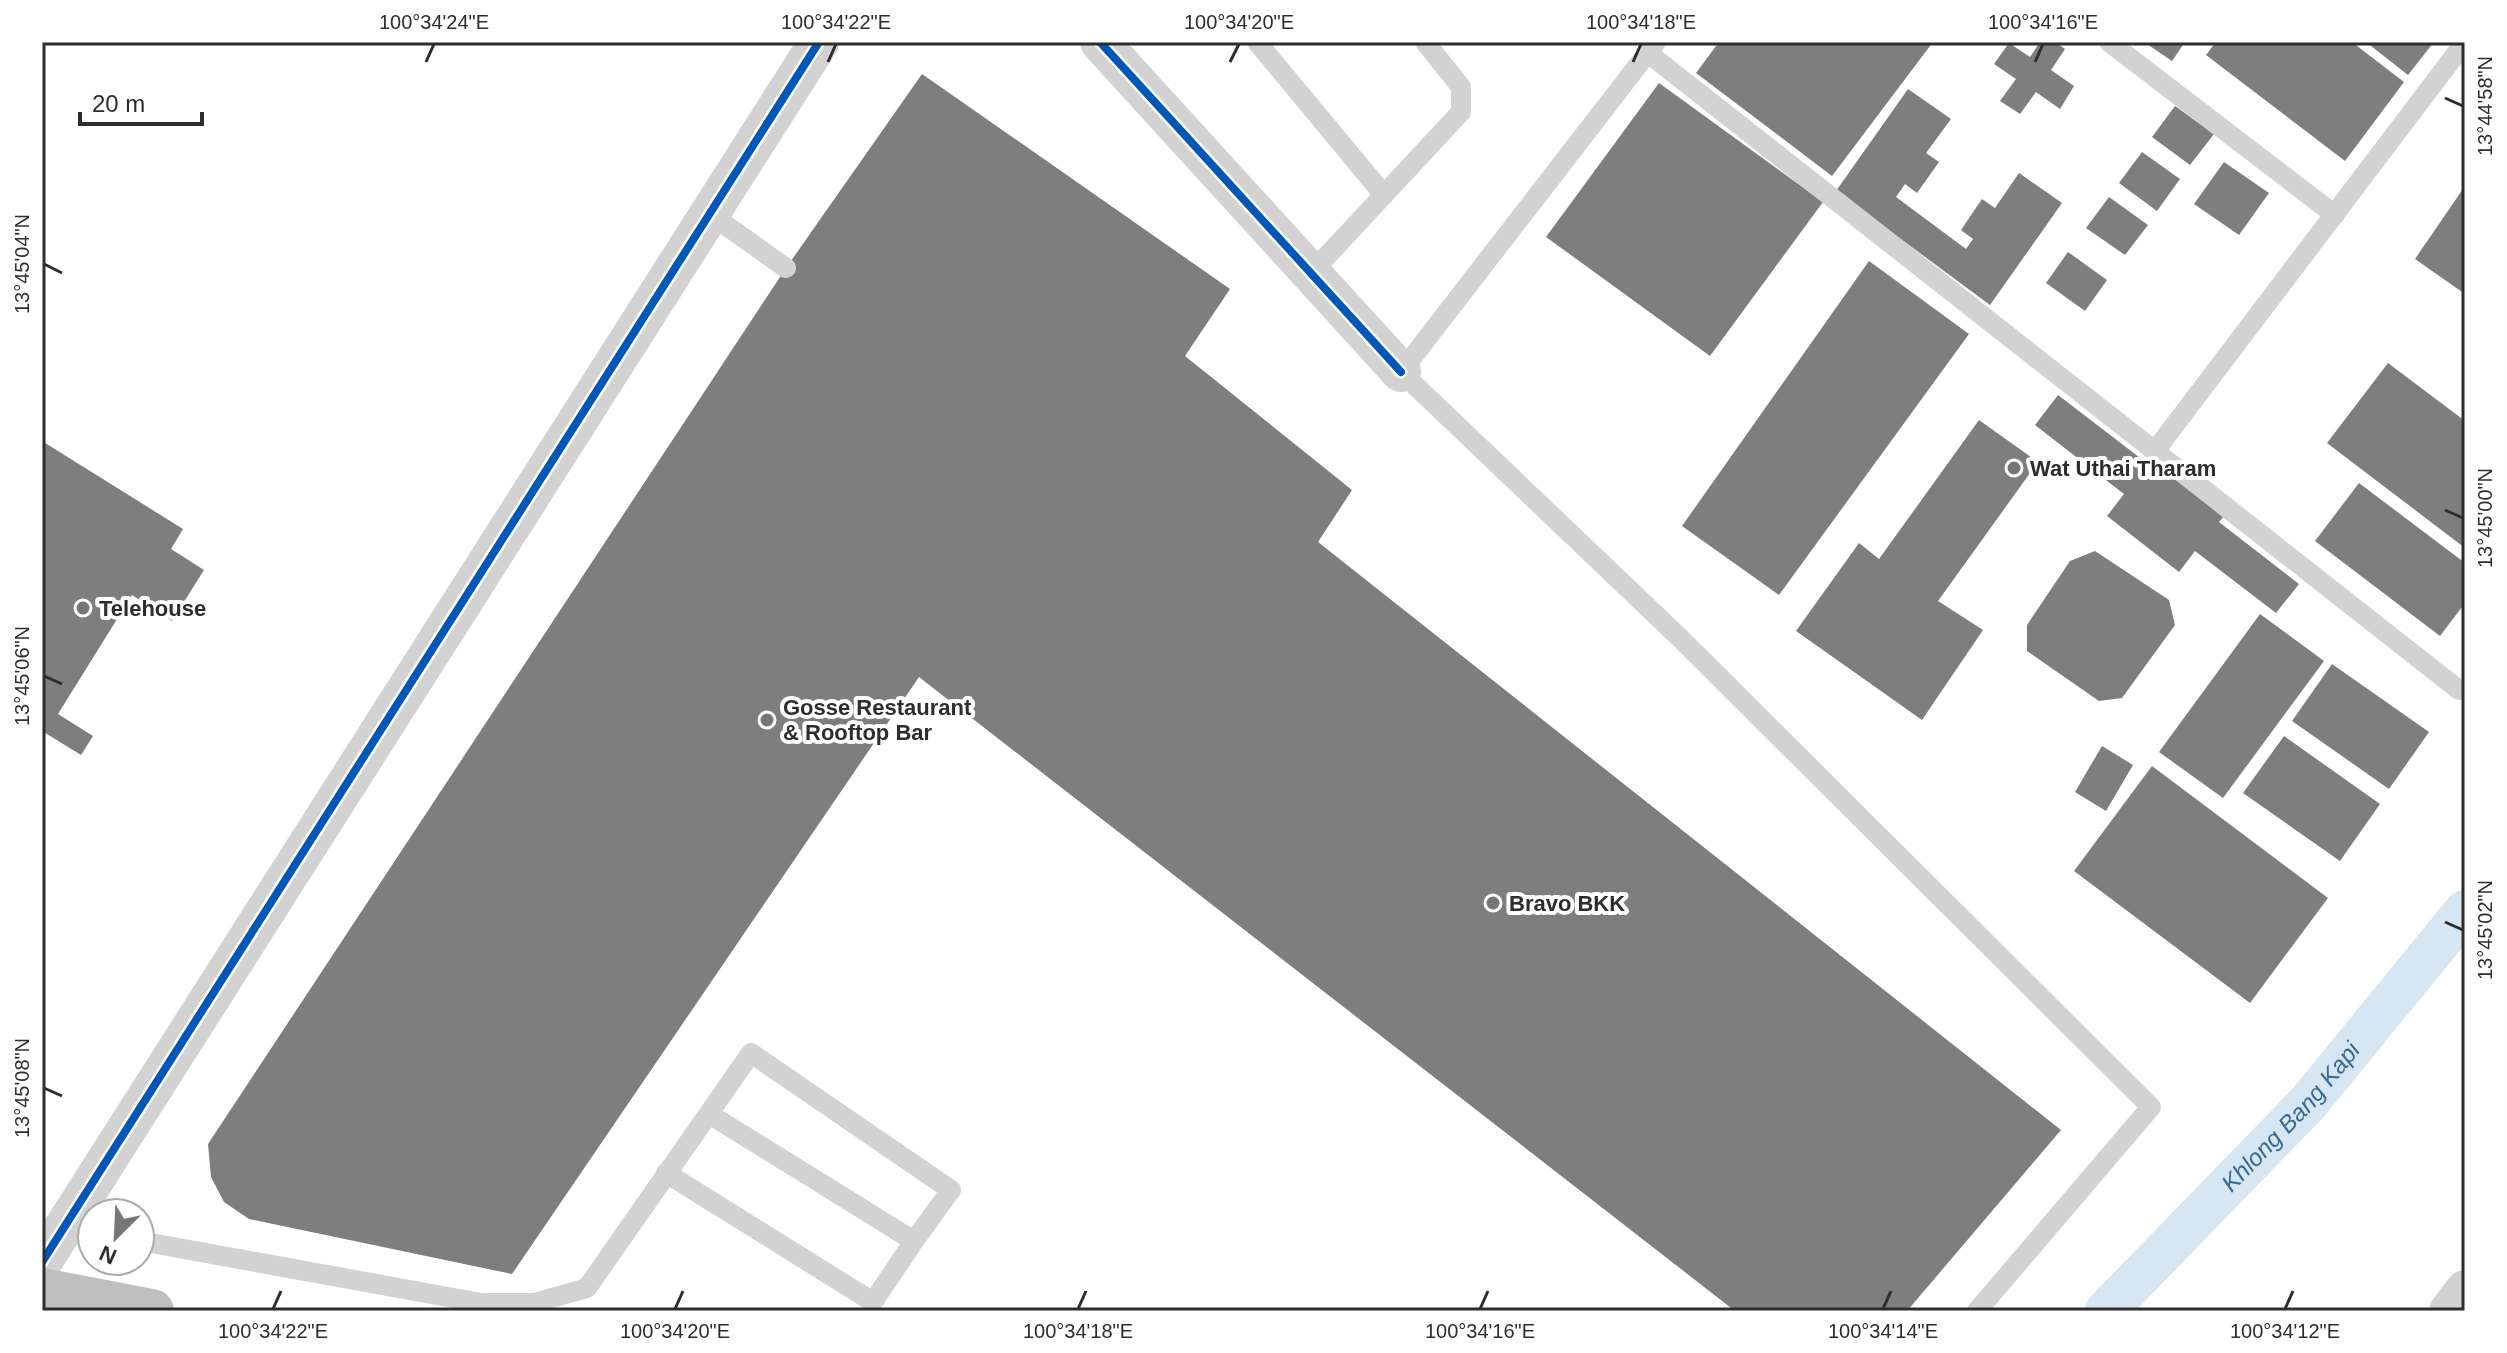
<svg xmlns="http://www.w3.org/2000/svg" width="2507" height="1353" viewBox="0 0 2507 1353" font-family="Arial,sans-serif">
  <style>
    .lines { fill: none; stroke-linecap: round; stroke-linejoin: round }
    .canal { stroke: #d6e6f2; stroke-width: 42 }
    .building { fill: #7e7e7e }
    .service { stroke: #d2d2d2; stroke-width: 20 }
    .minor { stroke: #d2d2d2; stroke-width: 40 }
    .motorway { stroke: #bfbfbf; stroke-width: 44 }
    .cycleway-casing { stroke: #fff; stroke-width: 13 }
    .cycleway { stroke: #0057b8; stroke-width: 8 }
    .ticks { fill: none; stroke: #2d2d2d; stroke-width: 3 }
    .poi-dot { fill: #767676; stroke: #fff; stroke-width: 3 }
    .labels { text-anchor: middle; stroke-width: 8; stroke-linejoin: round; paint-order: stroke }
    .poi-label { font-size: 22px; font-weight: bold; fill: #2d2d2d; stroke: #fff; text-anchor: start }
    .water-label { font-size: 24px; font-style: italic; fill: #376a94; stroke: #fff }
    .neatline { fill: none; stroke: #2d2d2d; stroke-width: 3 }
    .ticks-label { font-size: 20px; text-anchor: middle; fill: #2d2d2d }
  </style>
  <rect width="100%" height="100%" fill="#fff"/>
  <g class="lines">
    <!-- canal -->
    <path class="canal" id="s1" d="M2106,1311L2308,1103L2465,911"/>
  </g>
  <!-- building -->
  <g class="building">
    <polygon points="1719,42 1933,42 1832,176 1696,73"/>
    <polygon points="2040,42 2055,42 2065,49 2051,70 2074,86 2060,109 2036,92 2020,114 2000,101 2016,79 1994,64 2009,43 2030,57"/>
    <polygon points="2144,42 2185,42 2172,61"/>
    <polygon points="2216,42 2352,42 2404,82 2345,161 2206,55"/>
    <polygon points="2366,42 2434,42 2408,75"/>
    <polygon points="922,74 1230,289 1185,356 1352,490 1318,542 2061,1130 1907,1311 1735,1311 919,677 512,1274 249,1219 224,1202 211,1177 208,1144 786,268"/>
    <polygon points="1659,83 1823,202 1710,356 1546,237"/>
    <polygon points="1908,89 1951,119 1926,153 1939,162 1917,193 1905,184 1896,197 1966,249 1973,239 1961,230 1982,199 1995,208 2019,173 2062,203 1990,305 1836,191"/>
    <polygon points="2175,106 2214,134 2190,165 2152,137"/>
    <polygon points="2142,152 2180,179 2157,211 2119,183"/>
    <polygon points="2224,162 2269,193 2239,235 2194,204"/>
    <polygon points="2465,186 2465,294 2415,259"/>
    <polygon points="2109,197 2148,225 2125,255 2086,228"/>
    <polygon points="2068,252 2107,280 2085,311 2046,283"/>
    <polygon points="1869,261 1969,334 1779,595 1682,526"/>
    <polygon points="2388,363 2465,421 2465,548 2327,443"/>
    <polygon points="2058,395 2148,464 2151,459 2225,515 2219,522 2299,584 2276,613 2195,551 2179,572 2107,516 2124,494 2035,425"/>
    <polygon points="1979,420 2038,462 1938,601 1983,630 1922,720 1796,631 1859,543 1879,559"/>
    <polygon points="42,441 183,529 171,549 204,570 172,621 132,595 58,714 93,736 81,755 42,731"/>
    <polygon points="2359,483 2465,563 2465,603 2440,636 2315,541"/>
    <polygon points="2095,551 2169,600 2175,625 2122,698 2099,701 2027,651 2027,625 2070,561"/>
    <polygon points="2260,614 2324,661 2223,798 2159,752"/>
    <polygon points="2332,664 2429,732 2389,789 2292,721"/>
    <polygon points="2284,736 2380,804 2340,861 2243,793"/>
    <polygon points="2102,746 2133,765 2106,811 2075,792"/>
    <polygon points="2152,766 2328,898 2250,1003 2074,871"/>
  </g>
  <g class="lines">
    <!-- service -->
    <g class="service">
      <polyline points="1257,42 1384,195"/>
      <polyline points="1656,42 1401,372 1680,638 2151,1107 1977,1311"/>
      <polyline points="2109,42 2335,215"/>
      <polyline points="1648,53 2459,690"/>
      <polyline points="710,214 786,268"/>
      <polyline points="1311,273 1461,112 1461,87 1425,42"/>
      <polyline points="2155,451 2465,42"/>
      <polyline points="666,1173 873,1302 914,1241"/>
      <polyline points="140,1241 481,1303 534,1303 587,1288 751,1053 951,1190 914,1241 709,1114"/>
    </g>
    <!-- minor -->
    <g class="minor">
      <polyline points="1100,42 1401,372"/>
      <polyline points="42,1262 819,42"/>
      <polyline points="2449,1311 2465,1290"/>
    </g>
    <!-- motorway -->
    <polyline class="motorway" points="42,1290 152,1311"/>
    <defs>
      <g id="cycleway">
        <polyline points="1100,42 1401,372"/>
        <polyline points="42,1262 819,42"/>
      </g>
    </defs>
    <!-- cycleway casing -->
    <use href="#cycleway" class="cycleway-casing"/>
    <!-- cycleway -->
    <use href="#cycleway" class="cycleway"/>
  </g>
  <!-- ticks -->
  <path class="ticks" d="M426,62L434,44M828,62L836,44M1230,62L1239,44M1633,62L1641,44M2035,62L2043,44M2445,98L2463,106M44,264L62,273M2445,510L2463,518M44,676L62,684M2445,922L2463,930M44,1088L62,1096M273,1309L281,1291M675,1309L683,1291M1078,1309L1086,1291M1480,1309L1488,1291M1883,1309L1891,1291M2285,1309L2293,1291"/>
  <!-- markers -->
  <g class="poi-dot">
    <circle cx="2014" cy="468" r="8"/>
    <circle cx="83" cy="608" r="8"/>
    <circle cx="767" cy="720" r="8"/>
    <circle cx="1493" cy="903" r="8"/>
  </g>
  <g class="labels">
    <!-- poi labels -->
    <g class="poi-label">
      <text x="2030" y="476">Wat Uthai Tharam</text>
      <text x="99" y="616">Telehouse</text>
      <text x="783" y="715">Gosse Restaurant<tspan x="783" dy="25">&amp; Rooftop Bar</tspan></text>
      <text x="1509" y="911">Bravo BKK</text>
    </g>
    <!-- water labels -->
    <g class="water-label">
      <text dy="8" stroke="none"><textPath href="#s1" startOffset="268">Khlong Bang Kapi</textPath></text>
    </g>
  </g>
  <!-- border -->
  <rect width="2507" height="1353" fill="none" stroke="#ffffff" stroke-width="88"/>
  <!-- north arrow -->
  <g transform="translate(116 1237) rotate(204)"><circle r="38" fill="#ffffff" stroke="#ababab" stroke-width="2"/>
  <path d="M0-6L14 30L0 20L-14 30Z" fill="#767676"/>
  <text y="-12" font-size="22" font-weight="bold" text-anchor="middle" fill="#2d2d2d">N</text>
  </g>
  <!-- scale -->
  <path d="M80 112v12h122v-12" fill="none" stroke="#2d2d2d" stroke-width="4"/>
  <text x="92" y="112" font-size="24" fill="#2d2d2d" stroke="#ffffff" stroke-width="6" paint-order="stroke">20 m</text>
  <rect x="44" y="44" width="2419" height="1265" class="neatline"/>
  <g class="ticks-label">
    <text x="434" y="29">100°34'24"E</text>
    <text x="836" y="29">100°34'22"E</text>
    <text x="1239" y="29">100°34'20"E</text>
    <text x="1641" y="29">100°34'18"E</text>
    <text x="2043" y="29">100°34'16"E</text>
    <text transform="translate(2485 106) rotate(-90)" y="7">13°44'58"N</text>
    <text transform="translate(22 264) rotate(-90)" y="7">13°45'04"N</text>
    <text transform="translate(2485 518) rotate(-90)" y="7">13°45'00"N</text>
    <text transform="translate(22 676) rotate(-90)" y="7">13°45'06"N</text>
    <text transform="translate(2485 930) rotate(-90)" y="7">13°45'02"N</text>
    <text transform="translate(22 1088) rotate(-90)" y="7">13°45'08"N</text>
    <text x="273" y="1338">100°34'22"E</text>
    <text x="675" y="1338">100°34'20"E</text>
    <text x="1078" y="1338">100°34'18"E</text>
    <text x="1480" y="1338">100°34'16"E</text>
    <text x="1883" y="1338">100°34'14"E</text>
    <text x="2285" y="1338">100°34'12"E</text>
  </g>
</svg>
